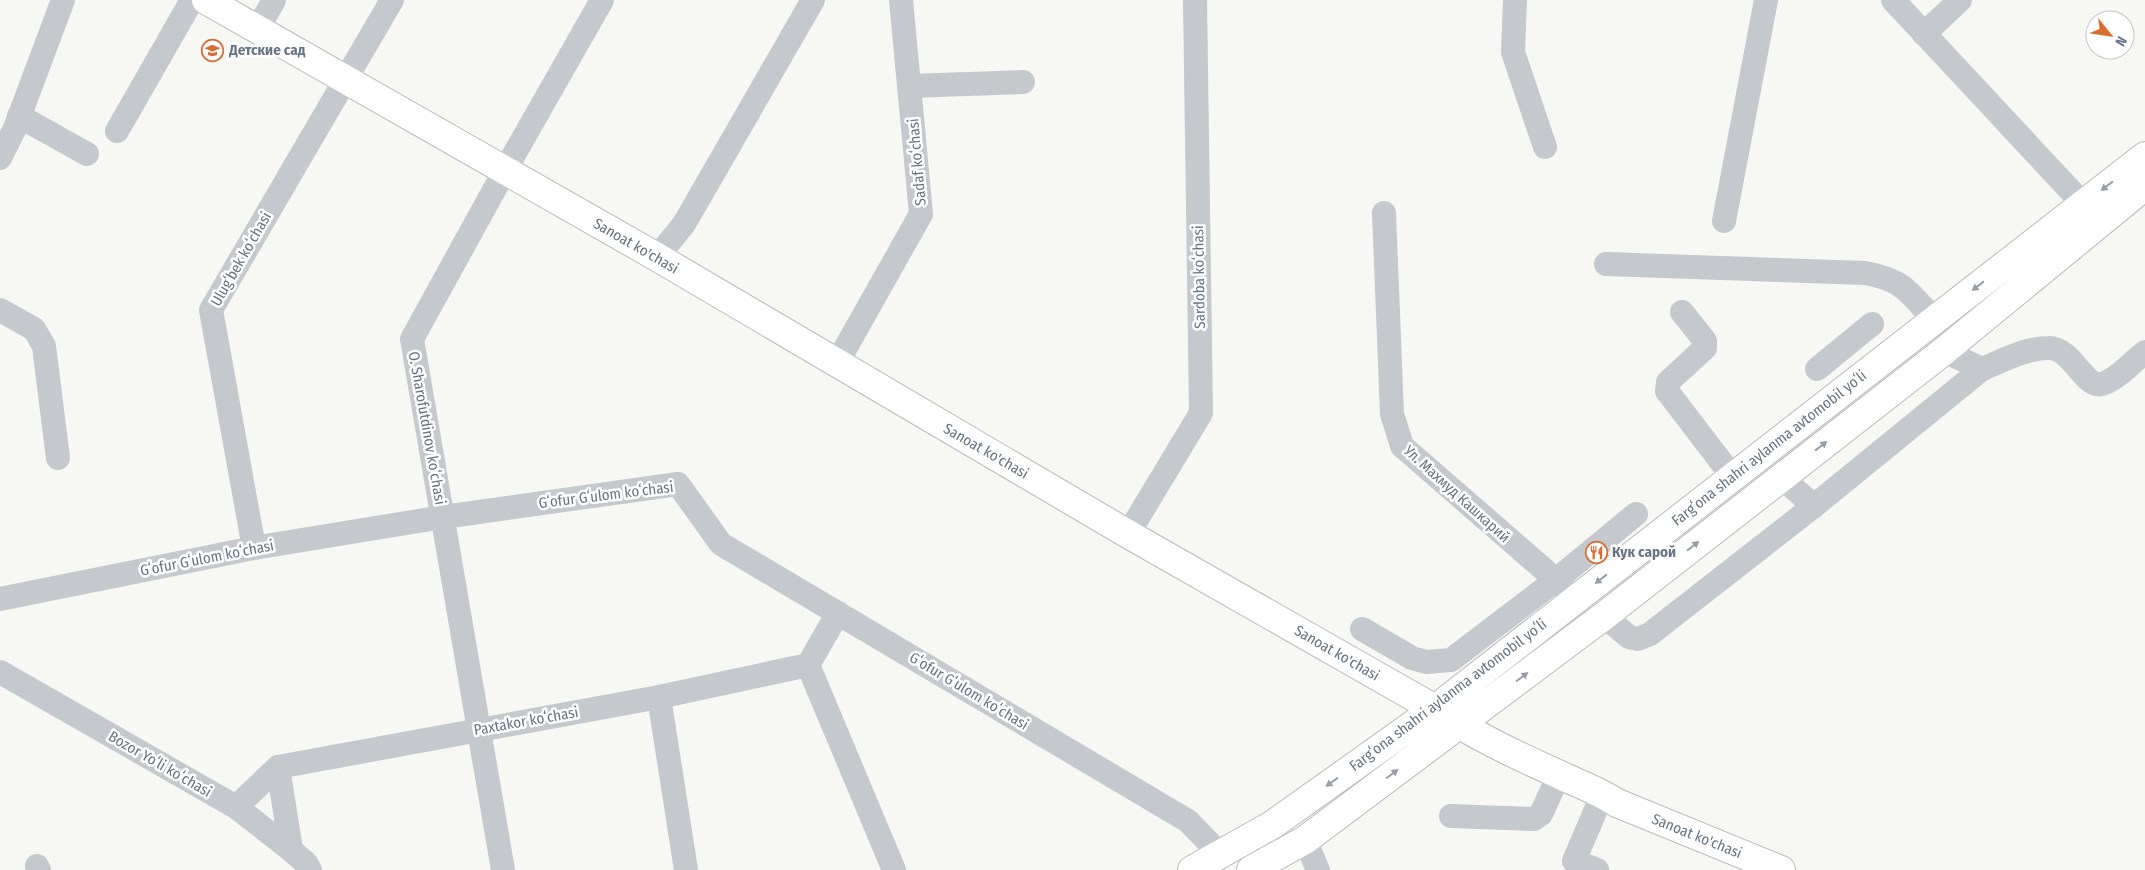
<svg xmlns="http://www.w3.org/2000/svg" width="2145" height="870" viewBox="0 0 2145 870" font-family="'Fira Sans Condensed',sans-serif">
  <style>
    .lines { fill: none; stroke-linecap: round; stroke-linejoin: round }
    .major-casing { stroke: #b6babe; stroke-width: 30 }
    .highway-casing { stroke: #b8babe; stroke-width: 30 }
    .minor { stroke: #c5c8cc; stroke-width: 24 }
    .major { stroke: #fff; stroke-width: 28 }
    .highway { stroke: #fff; stroke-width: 28 }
    .oneway { fill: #959ea9 }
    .labels { text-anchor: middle; stroke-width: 5; stroke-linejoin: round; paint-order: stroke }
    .poi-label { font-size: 15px; font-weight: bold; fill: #677484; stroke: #fff; text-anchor: start }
    .street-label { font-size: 15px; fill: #677484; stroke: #fff }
  </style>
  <rect width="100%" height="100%" fill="#f7f7f4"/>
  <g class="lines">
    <defs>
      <path id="major" d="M206,0L657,257L1128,534L1435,709C1473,735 1516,755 1558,774C1579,784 1599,791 1617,803L1781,870"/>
      <g id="highway">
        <polyline points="1192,870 1272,825 1435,709 2145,156"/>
        <polyline points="1251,870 1305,840 1604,616 1944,351 2145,186"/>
      </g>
    </defs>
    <!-- major casing -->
    <use href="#major" class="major-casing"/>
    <!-- highway casing -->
    <use href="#highway" class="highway-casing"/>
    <!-- minor -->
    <g class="minor">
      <polyline points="1515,0 1513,52 1545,147"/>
      <polyline points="1893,0 2083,204"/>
      <polyline points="257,30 274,0"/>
      <polyline points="1924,34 1960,0"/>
      <polyline points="909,86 1023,82"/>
      <polyline points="19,116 87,154"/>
      <polyline points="117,131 192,0"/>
      <polyline points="0,158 15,128 63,0"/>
      <polyline points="1384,213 1392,414 1402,446 1556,580 1574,600"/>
      <polyline points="1724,221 1766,0"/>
      <polyline points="657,257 684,224 813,0"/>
      <path d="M1606,264L1865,273C1904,280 1909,292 1934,320"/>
      <polyline points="0,310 34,329 44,346 58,458"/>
      <polyline points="1682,312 1705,341 1705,348 1668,382 1667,391 1732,476"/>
      <path d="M1944,351L1982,369C2002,361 2026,348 2048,348C2072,347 2084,389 2102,384C2117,380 2133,361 2145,352"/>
      <polyline points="837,363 921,214 901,0"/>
      <polyline points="1817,369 1872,324"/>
      <polyline points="1781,477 1814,506"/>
      <polyline points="1128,534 1201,413 1195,0"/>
      <polyline points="254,548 211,310 392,0"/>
      <polyline points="0,599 254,548 443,517 678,484 721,544 1188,821 1220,854"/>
      <polyline points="1604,616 1629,637 1638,639 1650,634 1814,506 1982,369"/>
      <polyline points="1362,629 1412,658 1426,662 1451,660 1556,580 1636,514"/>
      <polyline points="808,665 894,870"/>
      <polyline points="0,672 236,807 291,850 306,863 310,870"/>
      <polyline points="659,697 808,665 838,613"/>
      <polyline points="278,767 291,850"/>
      <polyline points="236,807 278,767 659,697 686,870"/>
      <polyline points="1451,816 1534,819 1541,814 1559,775"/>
      <polyline points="1305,840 1318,870"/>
      <polyline points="37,866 39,870"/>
      <polyline points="503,870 412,339 504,172 602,0"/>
      <polyline points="1597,870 1574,861 1603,793"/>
    </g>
    <!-- major -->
    <use href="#major" class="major"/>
    <!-- highway -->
    <use href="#highway" class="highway"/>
  </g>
  <!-- one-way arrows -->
  <defs><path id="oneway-solid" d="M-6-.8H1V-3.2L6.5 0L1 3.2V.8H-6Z" transform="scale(1.25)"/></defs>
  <g class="oneway">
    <use href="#oneway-solid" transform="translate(2107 186) rotate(142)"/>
    <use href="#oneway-solid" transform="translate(1978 286) rotate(142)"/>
    <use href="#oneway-solid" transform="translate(1821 446) rotate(-38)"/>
    <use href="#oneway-solid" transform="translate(1693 546) rotate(-38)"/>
    <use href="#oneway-solid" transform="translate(1601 579) rotate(142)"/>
    <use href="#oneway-solid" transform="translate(1522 677) rotate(-37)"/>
    <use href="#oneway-solid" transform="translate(1392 774) rotate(-37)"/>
    <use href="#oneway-solid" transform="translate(1332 782) rotate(144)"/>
  </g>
  <!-- icons -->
  <defs>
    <symbol id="school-ring" viewBox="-11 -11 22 22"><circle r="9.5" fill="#fff" stroke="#db6c30" stroke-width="1.5"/><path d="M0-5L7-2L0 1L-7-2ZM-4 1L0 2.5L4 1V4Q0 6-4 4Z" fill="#db6c30"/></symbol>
    <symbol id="restaurant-ring" viewBox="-11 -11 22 22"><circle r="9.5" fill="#fff" stroke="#db6c30" stroke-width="1.5"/><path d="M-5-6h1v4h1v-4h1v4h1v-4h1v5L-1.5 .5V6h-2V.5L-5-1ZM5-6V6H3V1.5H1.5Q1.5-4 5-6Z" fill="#db6c30"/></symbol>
  </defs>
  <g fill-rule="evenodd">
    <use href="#school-ring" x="200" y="38" width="25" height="25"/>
    <use href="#restaurant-ring" x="1584" y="540" width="25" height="25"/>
  </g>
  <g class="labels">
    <!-- poi labels -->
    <g class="poi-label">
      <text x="229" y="55">Детские сад</text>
      <text x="1612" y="557">Кук сарой</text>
    </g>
    <!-- street labels -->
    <g class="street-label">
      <text transform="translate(917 162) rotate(-95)" y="5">Sadaf koʻchasi</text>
      <text transform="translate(636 246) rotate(30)" y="5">Sanoat ko'chasi</text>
      <text transform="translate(241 259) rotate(-60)" y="5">Ulugʻbek koʻchasi</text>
      <text transform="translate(1199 277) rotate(-91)" y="5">Sardoba koʻchasi</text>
      <text transform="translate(427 428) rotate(80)" y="5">O. Sharofutdinov koʻchasi</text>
      <text transform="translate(1769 448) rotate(-38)" y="5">Fargʻona shahri aylanma avtomobil yoʻli</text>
      <text transform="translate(986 451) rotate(30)" y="5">Sanoat ko'chasi</text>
      <text transform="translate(1457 494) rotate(42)" y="5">Ул. Махмуд Кашкарий</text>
      <text transform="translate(606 495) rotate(-7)" y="5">Gʻofur Gʻulom koʻchasi</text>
      <text transform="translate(207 558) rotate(-11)" y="5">Gʻofur Gʻulom koʻchasi</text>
      <text transform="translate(1337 653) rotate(30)" y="5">Sanoat ko'chasi</text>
      <text transform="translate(969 691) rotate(31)" y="5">Gʻofur Gʻulom koʻchasi</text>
      <text transform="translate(1448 695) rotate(-37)" y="5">Fargʻona shahri aylanma avtomobil yoʻli</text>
      <text transform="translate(526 721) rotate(-10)" y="5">Paxtakor koʻchasi</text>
      <text transform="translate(160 764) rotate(30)" y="5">Bozor Yoʻli koʻchasi</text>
      <text transform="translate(1697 836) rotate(22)" y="5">Sanoat ko'chasi</text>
    </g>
  </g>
  <!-- north arrow -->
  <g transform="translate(2110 35) rotate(120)"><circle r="24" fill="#ffffff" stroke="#c2c7ce"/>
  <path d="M0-4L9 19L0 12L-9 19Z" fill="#db6c30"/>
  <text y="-8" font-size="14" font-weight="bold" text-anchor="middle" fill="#677484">N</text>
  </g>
</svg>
